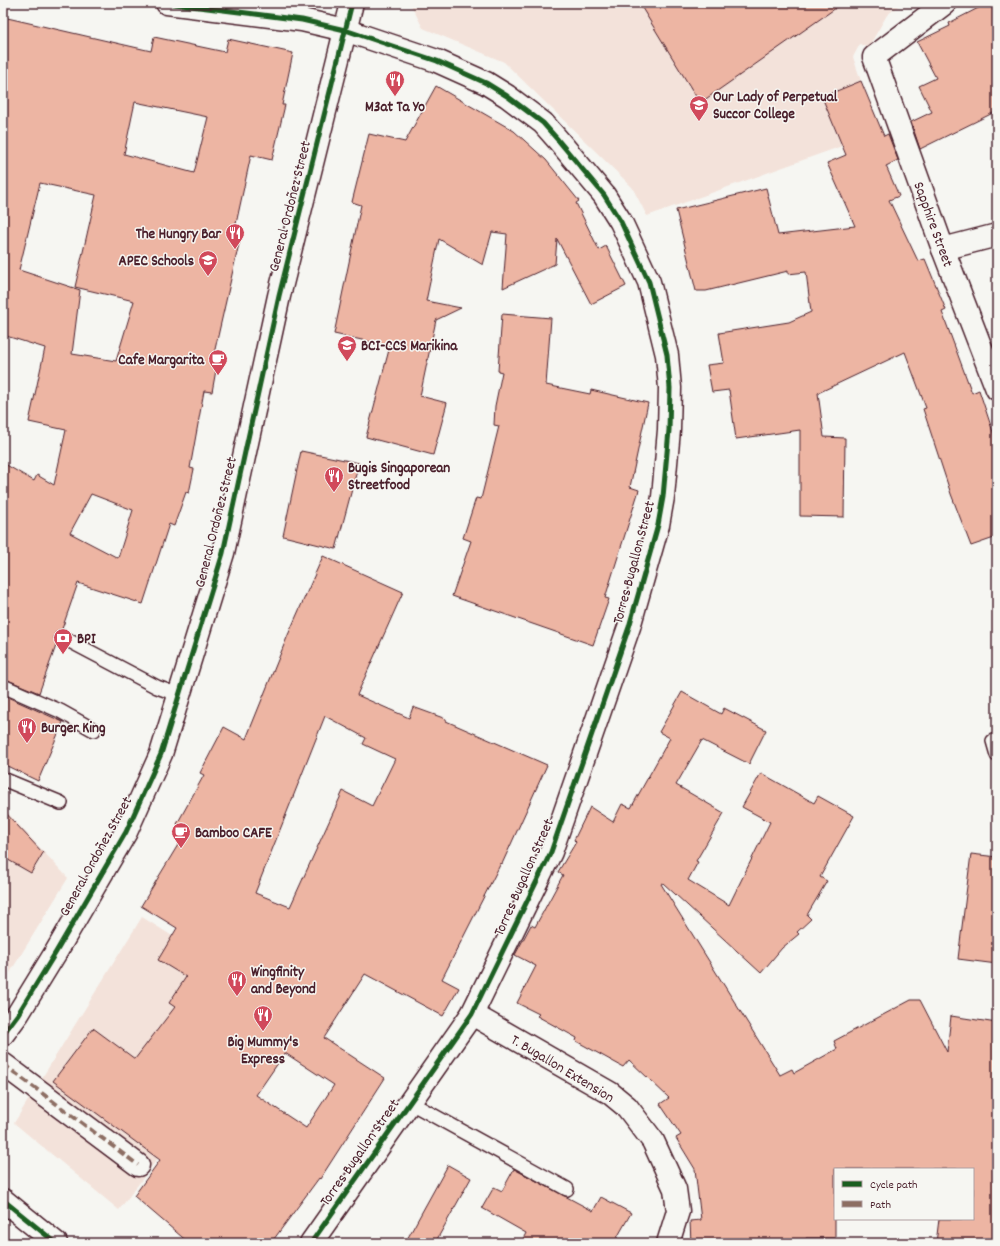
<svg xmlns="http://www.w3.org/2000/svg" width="1000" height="1246" viewBox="0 0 1000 1246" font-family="Dekko,sans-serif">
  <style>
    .built { fill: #f3e2da }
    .building { fill: #edb5a3; stroke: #4a1f2b; fill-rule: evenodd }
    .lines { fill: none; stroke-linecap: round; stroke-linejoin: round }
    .lane-casing { stroke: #4a1f2b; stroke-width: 16 }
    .street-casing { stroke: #4a1f2b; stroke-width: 25 }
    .secondary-casing { stroke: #4a1f2b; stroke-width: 25 }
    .lane { stroke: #f6f6f2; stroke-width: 13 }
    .street { stroke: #f6f6f2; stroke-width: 22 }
    .secondary { stroke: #f6f6f2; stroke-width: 22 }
    .quiet { stroke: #8d6e63; stroke-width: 4; stroke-dasharray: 8 4; stroke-linecap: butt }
    .cycleway-casing { stroke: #f6f6f2; stroke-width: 8 }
    .cycleway { stroke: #1b5e20; stroke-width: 5 }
    .labels { text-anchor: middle; stroke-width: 3; stroke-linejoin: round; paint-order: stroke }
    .poi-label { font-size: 15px; font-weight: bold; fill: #4a1f2b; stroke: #f6f6f2; text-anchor: start }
    .street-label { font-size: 15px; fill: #4a1f2b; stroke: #f6f6f2 }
  </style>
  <rect width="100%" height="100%" fill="#f6f6f2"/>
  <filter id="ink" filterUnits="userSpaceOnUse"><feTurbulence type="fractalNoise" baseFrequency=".025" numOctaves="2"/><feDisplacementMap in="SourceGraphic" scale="8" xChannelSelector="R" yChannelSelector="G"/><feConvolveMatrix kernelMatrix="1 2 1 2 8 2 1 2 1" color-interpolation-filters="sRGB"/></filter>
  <g filter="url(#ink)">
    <!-- built -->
    <g class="built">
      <polygon points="410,3 902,3 887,15 868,48 860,44 853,57 861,81 822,97 842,146 647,216 632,187 504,62 423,28"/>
      <polygon points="3,808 68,878 3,984"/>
      <polygon points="142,917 276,1001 119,1210 14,1123"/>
    </g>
    <!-- building -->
    <g class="building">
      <polygon points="639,3 843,3 700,103"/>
      <polygon points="988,3 997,3 997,111 920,149 911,122 932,112 919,86 936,78 917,42 950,26 949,23"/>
      <path d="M3,17L151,51L154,37L225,52L228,39L293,53L282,105H285L272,160L251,155L234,233L241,235L213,358L218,359L212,392L204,391L190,468L194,469L189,493L186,492L174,526L169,524L143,604L78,583L62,629L55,634L54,638L57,643L39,693L3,678V463L34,481L37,475L54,485L66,430L29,422L45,348L3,335ZM135,102L208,117L194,173L124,154ZM40,183L96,195L75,287L134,301L116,361L72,354L80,290L19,270ZM91,494L133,510L118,558L70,533Z"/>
      <polygon points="861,81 884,136 888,134 898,160 886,166 899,196 889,200 918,261 925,259 946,310 942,312 972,393 979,390 997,444 997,537 971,546 951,494 923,409 926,408 905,352 818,393 824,437 845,438 844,517 800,516 800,430 736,439 729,390 712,392 707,365 724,363 719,333 789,322 811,312 806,272 788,274 788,271 706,291 696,291 676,210 766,188 778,235 855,226 827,163 846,155 822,97"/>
      <polygon points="436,86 514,131 546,160 579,201 576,203 599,250 606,246 626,286 591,304 557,239 555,264 503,288 507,234 492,232 483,265 439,239 426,301 461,308 436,320 420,396 447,403 433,455 366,437 390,346 334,334 361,205 352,202 369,134 405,142"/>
      <polygon points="502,314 551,318 546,385 590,394 591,390 648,403 630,487 639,490 605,598 609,599 593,645 452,596 471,541 463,538 476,498 481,499 499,426 494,425 495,406 502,372 498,371"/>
      <polygon points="301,451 359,463 336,549 283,536"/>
      <path d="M323,556L403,592L357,695L409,718L413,707L446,719V721L547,765L502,864L501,863L442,979L459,988L443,1016L365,974L324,1038L385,1078L320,1179L319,1178L271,1243H189L134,1196L160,1160L53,1081L93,1028L135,1059L175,1007L169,1003L186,977L158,960L177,928L141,906L187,830L177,824L204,775L200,773L224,727L246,739L288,635ZM325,716L366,738L363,744L395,759L372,806L343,791L290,907L255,893ZM285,1053L334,1085L306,1128L256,1095Z"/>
      <polygon points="682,692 721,714 724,708 766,730 749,764 702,740 676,785 724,813 696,861 698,862 688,880 729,905 770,822 742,807 761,773 814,803 818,796 854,816 820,877 827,881 807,915 811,919 797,932 799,934 782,948 761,973 663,883 661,884 780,1075 792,1069 794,1073 837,1049 834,1041 911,1000 920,1000 947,1052 951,1016 997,1023 997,1243 936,1243 939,1219 973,1219 973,1169 835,1169 835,1238 806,1238 806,1240 765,1243 691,1243 690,1221 701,1220 695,1169 676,1138 681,1135 660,1104 669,1098 629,1060 623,1067 576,1041 577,1038 537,1016 539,1014 517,1003 536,966 515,955 531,925 535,927 563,875 558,872 576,842 574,840 590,807 613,822 622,804 631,808 670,738 659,732"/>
      <polygon points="3,695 63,722 38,781 3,764"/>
      <polygon points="3,810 43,853 31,873 3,857"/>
      <polygon points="971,854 997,857 997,964 958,959"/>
      <polygon points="448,1165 471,1178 435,1243 405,1243"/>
      <polygon points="514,1169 593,1211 601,1197 631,1213 614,1243 521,1243 526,1233 482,1208 494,1187 502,1191"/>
    </g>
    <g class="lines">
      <defs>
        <g id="lane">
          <polyline points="62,637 157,687 179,695"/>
          <polyline points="3,686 60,711 94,730"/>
          <polyline points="993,741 997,755"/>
          <polyline points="3,779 61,803"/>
          <polyline points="409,1102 567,1189"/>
        </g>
        <g id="street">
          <polyline points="167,3 302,20 345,30 437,61 486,83 507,96 543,123 558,140 604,195 621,222 649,282 667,355 670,388 669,430 663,497 658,525 629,627 551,852 472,1014 311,1243"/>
          <polyline points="945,3 874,57 943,249 997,389"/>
          <polyline points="943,249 997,235"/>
          <polyline points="472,1014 610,1093 627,1107 653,1141 675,1189 678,1211 668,1243"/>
          <polyline points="3,1064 138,1165"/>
        </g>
        <g id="secondary">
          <polyline points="3,1034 18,1014 56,952 126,832 161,754 223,553 279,296 352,3"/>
          <polyline points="3,1200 56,1243"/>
        </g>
      </defs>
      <!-- lane casing -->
      <use href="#lane" class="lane-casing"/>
      <!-- street casing -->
      <use href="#street" class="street-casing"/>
      <!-- secondary casing -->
      <use href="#secondary" class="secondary-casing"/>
      <!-- lane -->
      <use href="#lane" class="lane"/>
      <!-- street -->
      <use href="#street" class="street"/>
      <!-- secondary -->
      <use href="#secondary" class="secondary"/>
      <!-- quiet -->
      <polyline class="quiet" points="3,1064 138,1165"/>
      <defs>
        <g id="cycleway">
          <polyline points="167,3 302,20 345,30 437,61 486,83 507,96 543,123 558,140 604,195 621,222 649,282 667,355 670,388 669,430 663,497 658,525 629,627 551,852 472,1014 311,1243"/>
          <polyline points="3,1034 18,1014 56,952 126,832 161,754 223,553 279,296 352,3"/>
          <polyline points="3,1200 56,1243"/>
        </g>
      </defs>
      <!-- cycleway casing -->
      <use href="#cycleway" class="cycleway-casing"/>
      <!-- cycleway -->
      <use href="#cycleway" class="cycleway"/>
    </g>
  </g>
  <!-- icons -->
  <defs>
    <symbol id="restaurant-pin" viewBox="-11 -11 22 30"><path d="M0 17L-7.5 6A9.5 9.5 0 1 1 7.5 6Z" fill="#d1495b" stroke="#f6f6f2"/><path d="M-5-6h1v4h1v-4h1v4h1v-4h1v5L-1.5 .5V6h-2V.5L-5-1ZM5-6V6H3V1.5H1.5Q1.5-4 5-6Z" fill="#fff"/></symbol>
    <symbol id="university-pin" viewBox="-11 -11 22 30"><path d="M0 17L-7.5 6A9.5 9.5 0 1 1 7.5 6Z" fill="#d1495b" stroke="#f6f6f2"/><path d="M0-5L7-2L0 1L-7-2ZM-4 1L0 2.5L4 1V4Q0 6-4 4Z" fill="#fff"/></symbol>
    <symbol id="school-pin" viewBox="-11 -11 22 30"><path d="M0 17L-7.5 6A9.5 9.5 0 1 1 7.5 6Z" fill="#d1495b" stroke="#f6f6f2"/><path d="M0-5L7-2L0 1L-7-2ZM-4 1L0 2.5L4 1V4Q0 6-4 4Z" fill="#fff"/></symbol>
    <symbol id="cafe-pin" viewBox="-11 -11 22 30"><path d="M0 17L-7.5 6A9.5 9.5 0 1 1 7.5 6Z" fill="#d1495b" stroke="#f6f6f2"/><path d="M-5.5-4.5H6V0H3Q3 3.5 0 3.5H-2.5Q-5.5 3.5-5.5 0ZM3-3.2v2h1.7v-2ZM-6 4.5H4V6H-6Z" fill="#fff"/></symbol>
    <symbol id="bank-pin" viewBox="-11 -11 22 30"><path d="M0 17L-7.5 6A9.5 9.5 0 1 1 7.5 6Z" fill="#d1495b" stroke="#f6f6f2"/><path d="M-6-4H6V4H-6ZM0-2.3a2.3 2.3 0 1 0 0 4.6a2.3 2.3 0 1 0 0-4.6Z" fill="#fff"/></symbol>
  </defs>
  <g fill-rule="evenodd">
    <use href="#restaurant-pin" x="384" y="69" width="22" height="30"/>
    <use href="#university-pin" x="688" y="94" width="22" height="30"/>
    <use href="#restaurant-pin" x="224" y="222" width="22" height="30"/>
    <use href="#school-pin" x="197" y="249" width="22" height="30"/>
    <use href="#school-pin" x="336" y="334" width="22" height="30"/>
    <use href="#cafe-pin" x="207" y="348" width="22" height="30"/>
    <use href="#restaurant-pin" x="323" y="465" width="22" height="30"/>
    <use href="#bank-pin" x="52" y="627" width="22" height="30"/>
    <use href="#restaurant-pin" x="16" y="716" width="22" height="30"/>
    <use href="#cafe-pin" x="170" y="821" width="22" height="30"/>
    <use href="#restaurant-pin" x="226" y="969" width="22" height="30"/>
    <use href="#restaurant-pin" x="252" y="1004" width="22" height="30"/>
  </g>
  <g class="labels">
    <!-- poi labels -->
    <g class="poi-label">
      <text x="713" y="101">Our Lady of Perpetual<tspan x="713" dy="17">Succor College</tspan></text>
      <text x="395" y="111" text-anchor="middle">M3at Ta Yo</text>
      <text x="221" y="238" text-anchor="end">The Hungry Bar</text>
      <text x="194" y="265" text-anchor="end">APEC Schools</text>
      <text x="361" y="350">BCI-CCS Marikina</text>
      <text x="204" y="364" text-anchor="end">Cafe Margarita</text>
      <text x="348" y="472">Bugis Singaporean<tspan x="348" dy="17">Streetfood</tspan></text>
      <text x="77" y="643">BPI</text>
      <text x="41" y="732">Burger King</text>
      <text x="195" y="837">Bamboo CAFE</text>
      <text x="251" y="976">Wingfinity<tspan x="251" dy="17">and Beyond</tspan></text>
      <text x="263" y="1046" text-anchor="middle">Big Mummy's<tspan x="263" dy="17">Express</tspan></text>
    </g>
    <!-- street labels -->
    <g class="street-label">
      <text transform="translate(289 206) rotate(-76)" y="5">General Ordoñez Street</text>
      <text transform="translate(934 224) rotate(70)" y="5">Sapphire Street</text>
      <text transform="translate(215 522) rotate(-76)" y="5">General Ordoñez Street</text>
      <text transform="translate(633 562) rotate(-75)" y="5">Torres Bugallon Street</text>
      <text transform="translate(95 856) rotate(-61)" y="5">General Ordoñez Street</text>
      <text transform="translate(523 877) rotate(-66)" y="5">Torres Bugallon Street</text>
      <text transform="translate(563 1068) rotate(31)" y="5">T. Bugallon Extension</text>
      <text transform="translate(359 1152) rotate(-55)" y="5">Torres Bugallon Street</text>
    </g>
  </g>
  <!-- margin -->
  <rect width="1000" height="1246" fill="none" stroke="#f6f6f2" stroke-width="16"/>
  <rect x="8" y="8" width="984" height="1230" fill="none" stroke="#4a1f2b" stroke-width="1.5" filter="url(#ink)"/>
  <!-- legend -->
  <rect x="834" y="1168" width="140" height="52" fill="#f6f6f2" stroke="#b1a0a2"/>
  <rect x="842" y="1181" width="20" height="6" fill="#1b5e20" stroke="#b1a0a2"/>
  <text x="870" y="1188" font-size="12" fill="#4a1f2b">Cycle path</text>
  <rect x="842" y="1201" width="20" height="6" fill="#8d6e63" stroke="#b1a0a2"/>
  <text x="870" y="1208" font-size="12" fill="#4a1f2b">Path</text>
</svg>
